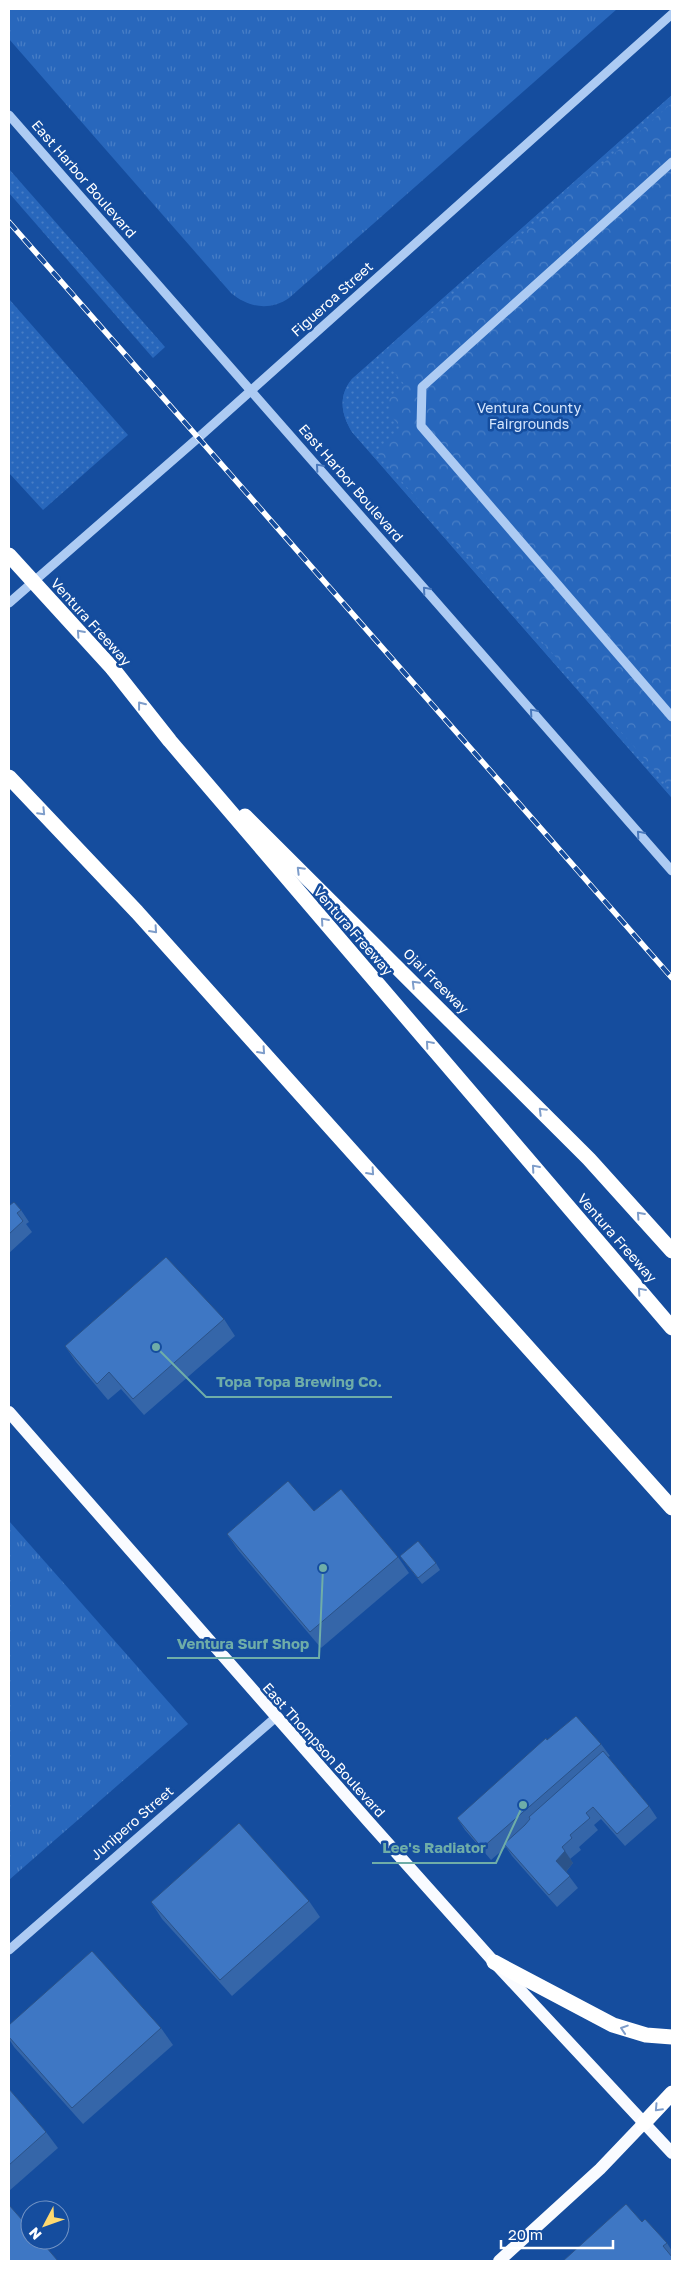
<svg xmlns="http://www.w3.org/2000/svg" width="681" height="2270" viewBox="0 0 681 2270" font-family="'Golos Text',sans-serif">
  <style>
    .grass { fill: url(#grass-tufts) }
    .park { fill: url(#park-crowns) }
    .garden { fill: url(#garden-dots) }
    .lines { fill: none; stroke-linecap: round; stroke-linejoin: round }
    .minor { stroke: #adcbf3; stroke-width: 9 }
    .major { stroke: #f9fbff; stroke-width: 12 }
    .highway { stroke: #fff; stroke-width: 15 }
    .rail-casing { stroke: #fff; stroke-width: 5.5 }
    .rail { stroke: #154d9e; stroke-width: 4; stroke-dasharray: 11; stroke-linecap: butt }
    .highway-bridge { stroke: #fff; stroke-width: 15 }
    .wall { fill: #3566a9 }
    .shaded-wall { fill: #2b5389 }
    .building { fill: #3e77c4; stroke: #2b5389 }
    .oneway { stroke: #4a79bc }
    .oneway2 { stroke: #7e9dca }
    .labels { text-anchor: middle; stroke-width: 5; stroke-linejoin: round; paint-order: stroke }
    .street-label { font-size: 14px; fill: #fff; stroke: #154d9e }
    .park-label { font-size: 14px; fill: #d5e6fd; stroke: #154d9e }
    .leader { fill: none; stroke: #6fada8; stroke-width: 2 }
    .callout-dot { fill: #6fada8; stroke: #154d9e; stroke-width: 2 }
    .callout-label { font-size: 15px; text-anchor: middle; font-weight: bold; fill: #6fada8; stroke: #154d9e; stroke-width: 5; stroke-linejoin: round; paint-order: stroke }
  </style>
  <defs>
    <pattern id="grass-tufts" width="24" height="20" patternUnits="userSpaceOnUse" patternTransform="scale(1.25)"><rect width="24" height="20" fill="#2867bc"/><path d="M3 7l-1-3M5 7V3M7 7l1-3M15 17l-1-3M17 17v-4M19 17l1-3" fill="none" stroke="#487ec6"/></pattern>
    <pattern id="park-crowns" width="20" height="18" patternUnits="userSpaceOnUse" patternTransform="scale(1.25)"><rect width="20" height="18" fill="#2867bc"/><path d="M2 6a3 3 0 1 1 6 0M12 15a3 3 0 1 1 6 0" fill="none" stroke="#487ec6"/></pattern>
    <pattern id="garden-dots" width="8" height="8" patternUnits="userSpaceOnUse" patternTransform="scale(1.25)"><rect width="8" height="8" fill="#2867bc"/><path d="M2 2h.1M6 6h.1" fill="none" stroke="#487ec6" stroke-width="1.8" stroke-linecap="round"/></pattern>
  </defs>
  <rect width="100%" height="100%" fill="#154d9e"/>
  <!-- grass -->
  <g class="grass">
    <path d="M9,9H617L289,298C270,311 249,308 231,293L9,39Z"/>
    <polygon points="9,1521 188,1724 9,1880"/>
  </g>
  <!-- park -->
  <path class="park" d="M672,95V798L352,432C341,414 338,396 352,379Z"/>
  <!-- garden -->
  <g class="garden">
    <path d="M672,95V103L381,358L405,385L389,399V414L403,430L377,453L672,790V798L352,432C341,414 338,396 352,379Z"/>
    <polygon points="9,169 165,347 153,358 9,193"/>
    <polygon points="9,299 128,435 43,510 9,473"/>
  </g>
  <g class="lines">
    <!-- minor -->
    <g class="minor">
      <polyline points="9,115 672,871"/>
      <polyline points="672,162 422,387 421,426 672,717"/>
      <polyline points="9,603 198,438 672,14"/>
      <polyline points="9,1950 275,1718"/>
    </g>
    <!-- major -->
    <g class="major">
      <polyline points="9,1412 368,1821 494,1962 672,2153"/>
      <polyline points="499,2261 600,2169 643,2124"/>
    </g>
    <!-- highway -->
    <g class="highway">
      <polyline points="113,669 170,741 672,1328"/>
      <polyline points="9,777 137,912 672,1508"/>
      <polyline points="245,816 589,1159 672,1251"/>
      <polyline points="494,1962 613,2025 646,2035 672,2037"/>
      <polyline points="643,2124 672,2093"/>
    </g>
    <defs>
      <polyline id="rail" points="9,222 672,978"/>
    </defs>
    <!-- rail casing -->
    <use href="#rail" class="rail-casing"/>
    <!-- rail -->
    <use href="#rail" class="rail"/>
    <!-- highway-bridge -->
    <polyline class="highway-bridge" points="9,555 113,669"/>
  </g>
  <!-- wall -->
  <g class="wall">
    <polygon points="9,1204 10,1205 21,1210 29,1222 26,1224 32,1232 9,1253"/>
    <polygon points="224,1319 235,1336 144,1415 121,1389 108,1400 76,1362 65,1346"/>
    <polygon points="314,1511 398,1557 409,1573 321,1648 238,1550 227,1534"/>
    <polygon points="400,1556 436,1563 440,1570 422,1584"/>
    <polygon points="601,1744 610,1756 608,1757 649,1806 657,1818 625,1846 601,1819 594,1825 598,1830 579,1847 581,1850 570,1859 573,1863 566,1872 578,1888 557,1907 512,1856 506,1847 491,1860 465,1830 457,1818"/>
    <polygon points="309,1901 320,1917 232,1996 162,1919 151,1902"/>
    <polygon points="9,2025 161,2028 173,2045 83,2124 14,2047 9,2039"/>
    <polygon points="9,2089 46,2132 58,2148 9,2191"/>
    <polygon points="642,2222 667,2243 672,2251 672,2261"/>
  </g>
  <!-- shaded-wall -->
  <polygon class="shaded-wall" points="565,1851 573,1863 565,1873 556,1861"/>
  <!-- building -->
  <g class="building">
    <polygon points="14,1202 21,1210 17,1213 23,1221 9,1234 9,1204 10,1205"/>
    <polygon points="166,1257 224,1319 133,1399 109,1372 97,1384 65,1346"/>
    <polygon points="288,1481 314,1511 341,1489 398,1557 310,1632 227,1534"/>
    <polygon points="418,1541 436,1563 418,1578 400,1556"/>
    <polygon points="576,1716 601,1744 482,1848 457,1818 546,1738 547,1740"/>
    <polygon points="603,1751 649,1806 617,1834 593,1807 586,1813 590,1818 570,1835 572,1838 562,1847 565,1851 556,1861 570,1876 549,1895 504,1844 525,1825 530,1819 529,1817"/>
    <polygon points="239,1823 309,1901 220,1980 151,1902"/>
    <polygon points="92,1951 161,2028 72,2108 9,2037 9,2025"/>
    <polygon points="9,2089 46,2132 9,2165"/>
    <polygon points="626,2204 642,2222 645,2219 667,2243 663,2246 672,2257 672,2261 563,2261"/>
    <polygon points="9,2205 30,2229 30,2240 40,2240 58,2261 9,2261"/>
  </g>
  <!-- one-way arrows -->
  <defs><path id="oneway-chevron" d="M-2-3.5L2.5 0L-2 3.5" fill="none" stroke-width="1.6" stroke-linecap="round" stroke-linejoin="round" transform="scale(1.25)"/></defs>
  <g class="oneway">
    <use href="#oneway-chevron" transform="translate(319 467) rotate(-131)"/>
    <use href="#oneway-chevron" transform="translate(426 590) rotate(-131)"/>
    <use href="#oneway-chevron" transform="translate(533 712) rotate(-131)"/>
    <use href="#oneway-chevron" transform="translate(640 834) rotate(-131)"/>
  </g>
  <g class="oneway2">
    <use href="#oneway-chevron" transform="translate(80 633) rotate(-132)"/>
    <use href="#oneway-chevron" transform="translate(141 705) rotate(-128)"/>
    <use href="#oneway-chevron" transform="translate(42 812) rotate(46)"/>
    <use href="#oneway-chevron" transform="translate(300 870) rotate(-135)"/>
    <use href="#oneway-chevron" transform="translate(324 921) rotate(-131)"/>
    <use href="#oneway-chevron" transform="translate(154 930) rotate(48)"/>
    <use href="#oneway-chevron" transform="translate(415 984) rotate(-135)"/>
    <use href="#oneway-chevron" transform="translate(429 1044) rotate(-131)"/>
    <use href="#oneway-chevron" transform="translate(262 1051) rotate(48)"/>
    <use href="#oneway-chevron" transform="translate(542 1111) rotate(-135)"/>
    <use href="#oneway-chevron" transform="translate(535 1168) rotate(-131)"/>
    <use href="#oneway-chevron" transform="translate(371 1172) rotate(48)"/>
    <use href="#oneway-chevron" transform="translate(640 1215) rotate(-132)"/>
    <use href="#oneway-chevron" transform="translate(641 1291) rotate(-131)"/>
    <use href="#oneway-chevron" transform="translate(624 2029) rotate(-162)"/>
    <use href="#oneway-chevron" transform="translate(658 2108) rotate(133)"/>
  </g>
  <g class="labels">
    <!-- street labels -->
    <g class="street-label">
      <text transform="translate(84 179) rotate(49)" y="5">East Harbor Boulevard</text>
      <text transform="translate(332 299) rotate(-42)" y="5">Figueroa Street</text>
      <text transform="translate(351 483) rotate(49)" y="5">East Harbor Boulevard</text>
      <text transform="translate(91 622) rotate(48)" y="5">Ventura Freeway</text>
      <text transform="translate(353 931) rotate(49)" y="5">Ventura Freeway</text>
      <text transform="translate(436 981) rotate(45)" y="5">Ojai Freeway</text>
      <text transform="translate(617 1238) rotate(49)" y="5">Ventura Freeway</text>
      <text transform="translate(324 1750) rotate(48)" y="5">East Thompson Boulevard</text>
      <text transform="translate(132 1823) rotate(-41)" y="5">Junipero Street</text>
    </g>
    <!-- park labels -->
    <g class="park-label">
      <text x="529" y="413">Ventura County<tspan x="529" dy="16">Fairgrounds</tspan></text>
    </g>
  </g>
  <!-- callouts -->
  <path class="leader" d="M156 1347L206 1397H392M323 1568L319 1658H167M523 1805L496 1863H372"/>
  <g class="callout-dot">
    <circle cx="156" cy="1347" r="5"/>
    <circle cx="323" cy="1568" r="5"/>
    <circle cx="523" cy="1805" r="5"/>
  </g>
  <g class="callout-label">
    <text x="299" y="1387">Topa Topa Brewing Co.</text>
    <text x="243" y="1649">Ventura Surf Shop</text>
    <text x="434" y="1853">Lee's Radiator</text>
  </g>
  <!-- border -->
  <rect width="681" height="2270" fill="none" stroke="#ffffff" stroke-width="20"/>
  <!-- north arrow -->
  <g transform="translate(45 2225) rotate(229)"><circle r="24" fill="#154d9e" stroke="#7394c5"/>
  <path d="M0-4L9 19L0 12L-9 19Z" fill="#ffd96f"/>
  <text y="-8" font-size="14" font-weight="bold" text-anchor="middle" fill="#ffffff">N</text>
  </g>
  <!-- scale -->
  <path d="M501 2240v8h112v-8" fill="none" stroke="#ffffff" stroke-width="2.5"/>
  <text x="508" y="2240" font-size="15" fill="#ffffff" stroke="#154d9e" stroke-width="4" paint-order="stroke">20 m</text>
</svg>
